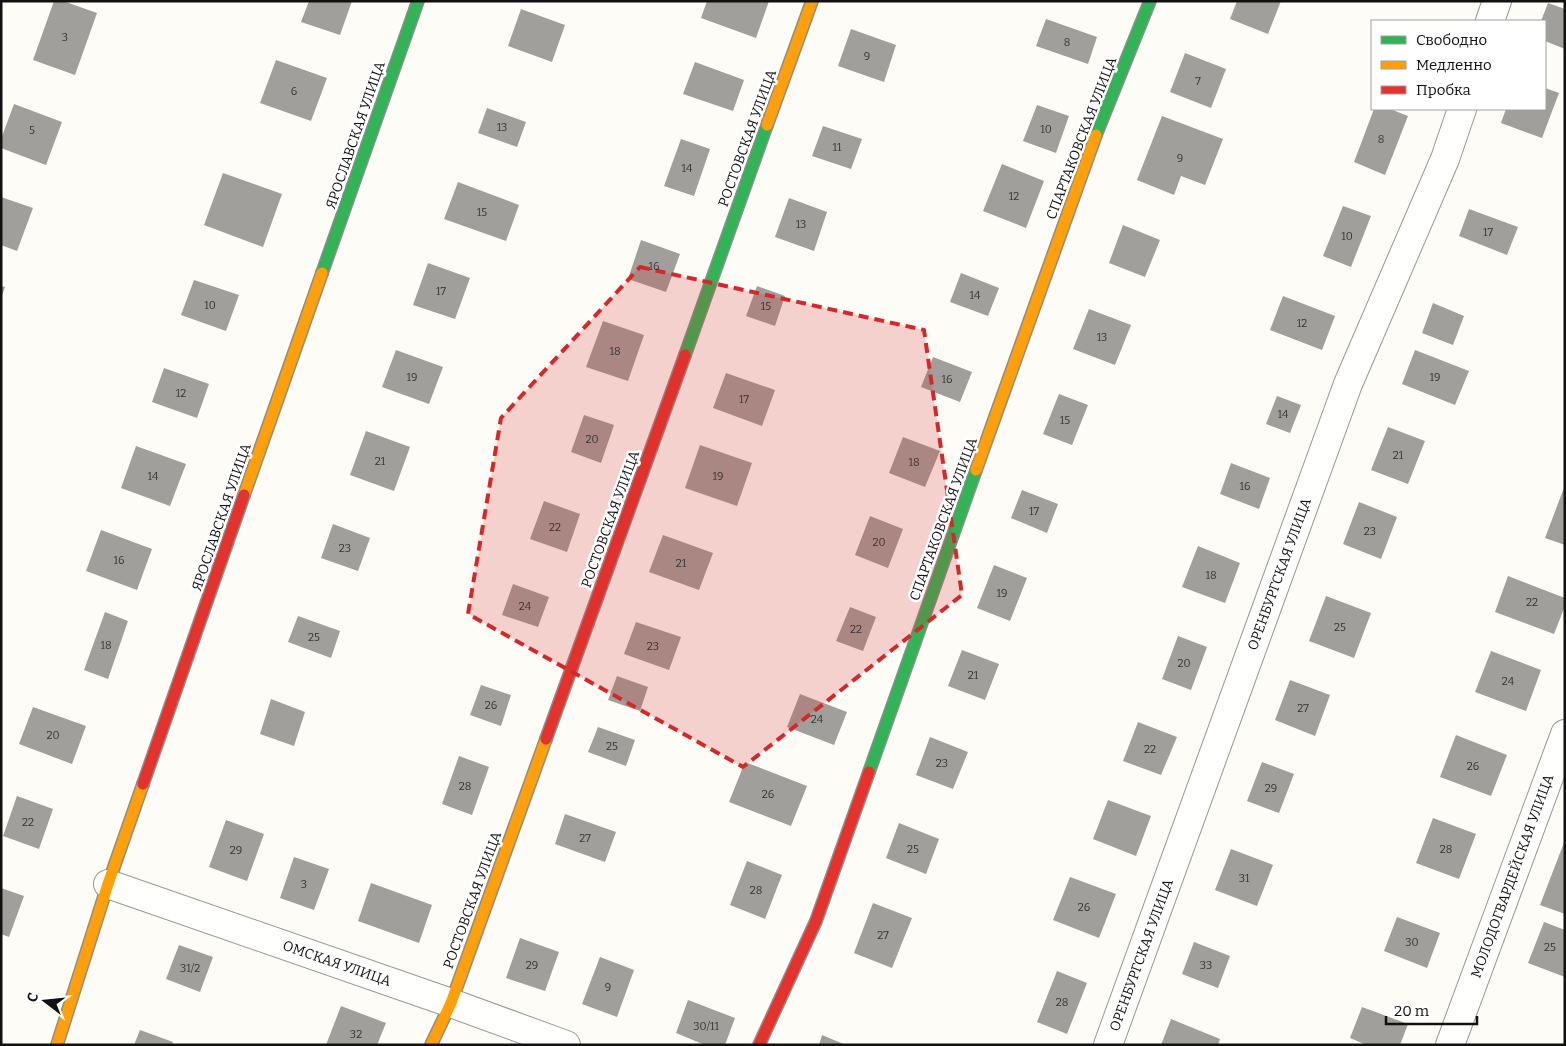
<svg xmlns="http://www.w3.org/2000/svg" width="1566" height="1046" viewBox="0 0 1566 1046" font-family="Bitter,serif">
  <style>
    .building { fill: #a19f9c }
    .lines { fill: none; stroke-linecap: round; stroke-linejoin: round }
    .street-casing { stroke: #979795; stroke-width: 30 }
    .fast-casing { stroke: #8e8d8b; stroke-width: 14 }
    .slow-casing { stroke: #8e8d8b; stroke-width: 14 }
    .jam-casing { stroke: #8e8d8b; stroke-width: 14 }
    .street { stroke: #fffffe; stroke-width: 28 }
    .fast { stroke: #30b455; stroke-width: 11 }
    .slow { stroke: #ff9f0a; stroke-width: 11 }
    .jam { stroke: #e5322d; stroke-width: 11 }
    .marked { fill: #d62828; fill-opacity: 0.2; stroke: #d62828; stroke-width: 4; stroke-dasharray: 10 6; stroke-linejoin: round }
    .labels { text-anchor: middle; stroke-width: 5; stroke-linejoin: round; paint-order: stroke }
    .number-label { font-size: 11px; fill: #353434 }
    .street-label { font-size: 14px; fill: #111; stroke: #fff }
  </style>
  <rect width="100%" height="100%" fill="#fdfcf7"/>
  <!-- building -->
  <g class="building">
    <polygon points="54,1 63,1 97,13 75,75 33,60"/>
    <polygon points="309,1 352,1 340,35 301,22"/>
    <polygon points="707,1 769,1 756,38 701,18"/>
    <polygon points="1237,1 1281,1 1268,34 1230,19"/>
    <polygon points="1548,3 1565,9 1565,49 1545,41 1545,21 1541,21"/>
    <polygon points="521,9 565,25 552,62 508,46"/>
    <polygon points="1046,19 1097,37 1088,64 1036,46"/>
    <polygon points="851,29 896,45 884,82 838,66"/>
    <polygon points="1185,53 1226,69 1211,108 1170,92"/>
    <polygon points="276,60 327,78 311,121 260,103"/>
    <polygon points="695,62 744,80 733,111 683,94"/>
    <polygon points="1545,88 1559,93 1542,138 1501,123 1506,109 1545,109"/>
    <polygon points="14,104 62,122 46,165 1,148 1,139"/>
    <polygon points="1037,105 1069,116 1056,153 1023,141"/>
    <polygon points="487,108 526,122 517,147 478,133"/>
    <polygon points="1374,109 1390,109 1408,116 1385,175 1354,162"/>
    <polygon points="1162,116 1223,139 1205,185 1181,176 1174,195 1137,180"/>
    <polygon points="823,126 862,139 851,169 812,156"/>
    <polygon points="681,139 710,149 694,196 664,186"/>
    <polygon points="1002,164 1044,181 1026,228 983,211"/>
    <polygon points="223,173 282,194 263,247 204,225"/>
    <polygon points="458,182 519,205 506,241 444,219"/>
    <polygon points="1,197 33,208 17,251 1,245"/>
    <polygon points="789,198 827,212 814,251 775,237"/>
    <polygon points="1343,206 1371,216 1351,267 1323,256"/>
    <polygon points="1469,209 1518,227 1507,255 1459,236"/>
    <polygon points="1123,225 1160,240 1145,277 1109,263"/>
    <polygon points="641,240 680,254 666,292 628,279"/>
    <polygon points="428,263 470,278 455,319 413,305"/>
    <polygon points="961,273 999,288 988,316 950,302"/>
    <polygon points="194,280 239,295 226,331 181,315"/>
    <polygon points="1,286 5,287 1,298"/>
    <polygon points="757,286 785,296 775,326 746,316"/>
    <polygon points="1283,296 1335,316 1322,350 1270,330"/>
    <polygon points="1433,303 1464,316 1453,345 1422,333"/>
    <polygon points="1089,309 1131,325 1115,365 1073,349"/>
    <polygon points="603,321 644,335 628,381 586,367"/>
    <polygon points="396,350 443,367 429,404 382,387"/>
    <polygon points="1415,350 1469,371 1455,405 1402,384"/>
    <polygon points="933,357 972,372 960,402 921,387"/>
    <polygon points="164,368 209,384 197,418 152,402"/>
    <polygon points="726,373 775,390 762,426 713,408"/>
    <polygon points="1059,394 1088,405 1072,445 1043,434"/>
    <polygon points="1277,396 1301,405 1290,433 1266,424"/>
    <polygon points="584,415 614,425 601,463 571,452"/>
    <polygon points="1388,427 1425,441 1408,484 1371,470"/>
    <polygon points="366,431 410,447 394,491 350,475"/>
    <polygon points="903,437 940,451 925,487 889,473"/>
    <polygon points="700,445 752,463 737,506 685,488"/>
    <polygon points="136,446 186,464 170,506 121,488"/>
    <polygon points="1231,463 1270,478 1259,509 1220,494"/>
    <polygon points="1565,485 1565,545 1545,538"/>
    <polygon points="1022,490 1058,504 1047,533 1011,518"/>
    <polygon points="544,501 580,514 567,552 530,539"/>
    <polygon points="1359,502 1397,517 1381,559 1343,544"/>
    <polygon points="870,516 903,529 888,568 855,555"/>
    <polygon points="333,524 370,538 358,571 321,558"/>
    <polygon points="101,530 152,549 137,590 86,571"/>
    <polygon points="663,535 713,553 699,590 649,572"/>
    <polygon points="1198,546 1240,563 1225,603 1182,587"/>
    <polygon points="994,565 1027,578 1010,621 977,608"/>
    <polygon points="1508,576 1565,598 1565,606 1554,634 1495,612"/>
    <polygon points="513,584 549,597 538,627 502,615"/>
    <polygon points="1326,596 1371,613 1354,658 1309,641"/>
    <polygon points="850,607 876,617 863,651 836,641"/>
    <polygon points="105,612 128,621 108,679 84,670"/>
    <polygon points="298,616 340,631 331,658 288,642"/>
    <polygon points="636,622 681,637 669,670 624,654"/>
    <polygon points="1178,636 1207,647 1191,690 1162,679"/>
    <polygon points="962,650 999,664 985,700 948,686"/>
    <polygon points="1491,651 1541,670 1526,711 1475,692"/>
    <polygon points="617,676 648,687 640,711 608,700"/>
    <polygon points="1290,680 1330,695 1315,736 1275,720"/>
    <polygon points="481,685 511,695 501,726 470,715"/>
    <polygon points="800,694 847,712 834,745 787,727"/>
    <polygon points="271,699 305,712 294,746 260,734"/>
    <polygon points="33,707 86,726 72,764 19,744"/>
    <polygon points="1138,722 1177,737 1161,775 1123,761"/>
    <polygon points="598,727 635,740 626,766 588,752"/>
    <polygon points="1456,735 1507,755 1491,796 1440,777"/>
    <polygon points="930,737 968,752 953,789 916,775"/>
    <polygon points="459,756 489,767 472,815 442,804"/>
    <polygon points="745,762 807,786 791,826 729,802"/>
    <polygon points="1262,762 1294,774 1279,813 1247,801"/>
    <polygon points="17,796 53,809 39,849 3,836"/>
    <polygon points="1108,800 1151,816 1136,856 1093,839"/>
    <polygon points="565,814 616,832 605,862 555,844"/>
    <polygon points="1433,818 1476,834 1459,879 1416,863"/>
    <polygon points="226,820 264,834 247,881 209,867"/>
    <polygon points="899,823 939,839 926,874 886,858"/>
    <polygon points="1565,840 1565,914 1540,905"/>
    <polygon points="1231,849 1273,865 1257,906 1215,890"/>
    <polygon points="294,857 329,869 314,910 280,898"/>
    <polygon points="747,861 782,875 765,919 730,905"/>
    <polygon points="1070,877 1116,894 1099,938 1053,920"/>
    <polygon points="371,883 432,905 419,943 358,921"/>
    <polygon points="1,888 24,896 9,937 1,934"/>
    <polygon points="873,903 912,918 892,968 854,953"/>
    <polygon points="1397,917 1440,933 1427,968 1384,951"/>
    <polygon points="1544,922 1565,930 1565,977 1528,963"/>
    <polygon points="520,938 559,952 545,991 506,978"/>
    <polygon points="1194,942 1230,956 1218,988 1182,974"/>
    <polygon points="179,945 213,957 200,992 166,979"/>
    <polygon points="600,957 634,970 617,1017 582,1004"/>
    <polygon points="1057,971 1087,983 1067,1034 1037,1022"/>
    <polygon points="688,1000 735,1018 725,1045 705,1045 676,1033"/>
    <polygon points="341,1006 386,1023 377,1045 326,1045"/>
    <polygon points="1362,1007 1408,1024 1400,1045 1367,1045 1350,1038"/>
    <polygon points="1171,1019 1220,1039 1218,1045 1161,1045"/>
    <polygon points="140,1030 173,1042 172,1045 134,1045"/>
    <polygon points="822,1035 846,1045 819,1045"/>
  </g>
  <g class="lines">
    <defs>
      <g id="street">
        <polyline points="1490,21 1497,1"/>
        <polyline points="108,884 451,1003 566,1045"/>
        <polyline points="1108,1045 1348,384 1445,159 1462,109"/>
        <polyline points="1450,1045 1565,734"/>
      </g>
      <g id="fast">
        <polyline points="1096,135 1150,1"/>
        <polyline points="322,273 418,1"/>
        <polyline points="685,355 767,125"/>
        <polyline points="869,772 976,470"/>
      </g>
      <g id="slow">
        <polyline points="767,125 812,1"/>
        <polyline points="976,470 1096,135"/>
        <polyline points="244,495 322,273"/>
        <polyline points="57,1045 108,884 143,784"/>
        <polyline points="431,1045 451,1003 546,739"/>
      </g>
      <g id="jam">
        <polyline points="546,739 685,355"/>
        <polyline points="143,784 244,495"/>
        <polyline points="759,1045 816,921 869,772"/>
      </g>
    </defs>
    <!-- street casing -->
    <use href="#street" class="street-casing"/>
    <!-- fast casing -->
    <use href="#fast" class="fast-casing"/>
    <!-- slow casing -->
    <use href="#slow" class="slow-casing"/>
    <!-- jam casing -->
    <use href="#jam" class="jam-casing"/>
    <!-- street -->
    <use href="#street" class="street"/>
    <!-- fast -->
    <use href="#fast" class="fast"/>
    <!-- slow -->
    <use href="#slow" class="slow"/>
    <!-- jam -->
    <use href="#jam" class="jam"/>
  </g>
  <!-- marked area -->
  <path class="marked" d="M640,267L924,330L962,595L743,767L468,614L501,418Z"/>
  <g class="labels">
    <!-- number labels -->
    <g class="number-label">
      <text x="65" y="41">3</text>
      <text x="1067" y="46">8</text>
      <text x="867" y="60">9</text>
      <text x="1198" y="85">7</text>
      <text x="294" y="95">6</text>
      <text x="502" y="131">13</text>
      <text x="1046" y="133">10</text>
      <text x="32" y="134">5</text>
      <text x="1381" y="143">8</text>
      <text x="837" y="151">11</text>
      <text x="1180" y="162">9</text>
      <text x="687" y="172">14</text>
      <text x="1014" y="200">12</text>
      <text x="482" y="216">15</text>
      <text x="801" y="228">13</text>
      <text x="1488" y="236">17</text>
      <text x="1347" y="240">10</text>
      <text x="654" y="270">16</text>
      <text x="441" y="295">17</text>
      <text x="975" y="299">14</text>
      <text x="210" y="309">10</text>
      <text x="766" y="310">15</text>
      <text x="1302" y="327">12</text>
      <text x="1102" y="341">13</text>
      <text x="615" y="355">18</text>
      <text x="412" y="381">19</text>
      <text x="1435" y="381">19</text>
      <text x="947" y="383">16</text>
      <text x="181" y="397">12</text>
      <text x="744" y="403">17</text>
      <text x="1283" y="418">14</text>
      <text x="1065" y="424">15</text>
      <text x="592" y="443">20</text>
      <text x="1398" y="459">21</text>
      <text x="380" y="465">21</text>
      <text x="914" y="466">18</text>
      <text x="153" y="480">14</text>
      <text x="718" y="480">19</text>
      <text x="1245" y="490">16</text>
      <text x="1034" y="515">17</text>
      <text x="555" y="531">22</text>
      <text x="1370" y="535">23</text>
      <text x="879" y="546">20</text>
      <text x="345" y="552">23</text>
      <text x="119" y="564">16</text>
      <text x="681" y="567">21</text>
      <text x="1211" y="579">18</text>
      <text x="1002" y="597">19</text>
      <text x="1532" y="606">22</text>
      <text x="525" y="610">24</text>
      <text x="1340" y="631">25</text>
      <text x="856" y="633">22</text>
      <text x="314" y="641">25</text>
      <text x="106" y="649">18</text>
      <text x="653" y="650">23</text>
      <text x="1184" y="667">20</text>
      <text x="973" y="679">21</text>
      <text x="1508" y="685">24</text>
      <text x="491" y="709">26</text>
      <text x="1303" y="712">27</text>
      <text x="817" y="723">24</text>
      <text x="53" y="739">20</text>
      <text x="612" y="750">25</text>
      <text x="1150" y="753">22</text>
      <text x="942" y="767">23</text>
      <text x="1473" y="770">26</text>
      <text x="465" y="790">28</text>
      <text x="1271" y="792">29</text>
      <text x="768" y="798">26</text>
      <text x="28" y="826">22</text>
      <text x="585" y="842">27</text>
      <text x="913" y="853">25</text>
      <text x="1446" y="853">28</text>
      <text x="236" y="854">29</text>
      <text x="1244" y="882">31</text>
      <text x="304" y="888">3</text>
      <text x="756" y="894">28</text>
      <text x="1084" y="911">26</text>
      <text x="883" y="939">27</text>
      <text x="1412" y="946">30</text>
      <text x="1550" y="951">25</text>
      <text x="532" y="969">29</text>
      <text x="1206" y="969">33</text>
      <text x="190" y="972">31/2</text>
      <text x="608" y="991">9</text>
      <text x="1062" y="1006">28</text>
      <text x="706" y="1030">30/11</text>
      <text x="356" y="1038">32</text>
    </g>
    <!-- street labels -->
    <g class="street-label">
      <text transform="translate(355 135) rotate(-71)" y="5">ЯРОСЛАВСКАЯ УЛИЦА</text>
      <text transform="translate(747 138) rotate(-70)" y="5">РОСТОВСКАЯ УЛИЦА</text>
      <text transform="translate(1081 138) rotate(-69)" y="5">СПАРТАКОВСКАЯ УЛИЦА</text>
      <text transform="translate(221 517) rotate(-71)" y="5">ЯРОСЛАВСКАЯ УЛИЦА</text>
      <text transform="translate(610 519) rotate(-70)" y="5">РОСТОВСКАЯ УЛИЦА</text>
      <text transform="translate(943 519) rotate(-70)" y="5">СПАРТАКОВСКАЯ УЛИЦА</text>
      <text transform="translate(1279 574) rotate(-70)" y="5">ОРЕНБУРГСКАЯ УЛИЦА</text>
      <text transform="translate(1512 876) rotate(-70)" y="5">МОЛОДОГВАРДЕЙСКАЯ УЛИЦА</text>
      <text transform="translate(472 900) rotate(-70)" y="5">РОСТОВСКАЯ УЛИЦА</text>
      <text transform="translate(1141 955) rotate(-70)" y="5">ОРЕНБУРГСКАЯ УЛИЦА</text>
      <text transform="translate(337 963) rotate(19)" y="5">ОМСКАЯ УЛИЦА</text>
    </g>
  </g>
  <!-- border -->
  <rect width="1566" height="1046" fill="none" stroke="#111111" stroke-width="5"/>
  <!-- legend -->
  <rect x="1371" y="20" width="175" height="90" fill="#ffffff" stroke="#a0a0a0"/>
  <rect x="1381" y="36" width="25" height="8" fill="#30b455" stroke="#a0a0a0"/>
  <text x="1416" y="45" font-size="15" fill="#111111">Свободно</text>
  <rect x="1381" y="61" width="25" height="8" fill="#ff9f0a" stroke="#a0a0a0"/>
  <text x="1416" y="70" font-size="15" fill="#111111">Медленно</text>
  <rect x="1381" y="86" width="25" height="8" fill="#e5322d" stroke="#a0a0a0"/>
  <text x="1416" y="95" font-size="15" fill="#111111">Пробка</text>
  <!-- north arrow -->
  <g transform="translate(45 1001) rotate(286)" stroke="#ffffff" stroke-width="4" paint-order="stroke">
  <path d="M0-4L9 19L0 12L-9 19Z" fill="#111111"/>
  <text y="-8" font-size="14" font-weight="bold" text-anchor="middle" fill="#111111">С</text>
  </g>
  <!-- scale -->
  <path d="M1386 1016v8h91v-8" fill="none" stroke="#111111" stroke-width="2.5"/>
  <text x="1394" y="1016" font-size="15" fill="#111111" stroke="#ffffff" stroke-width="4" paint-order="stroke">20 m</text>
</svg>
